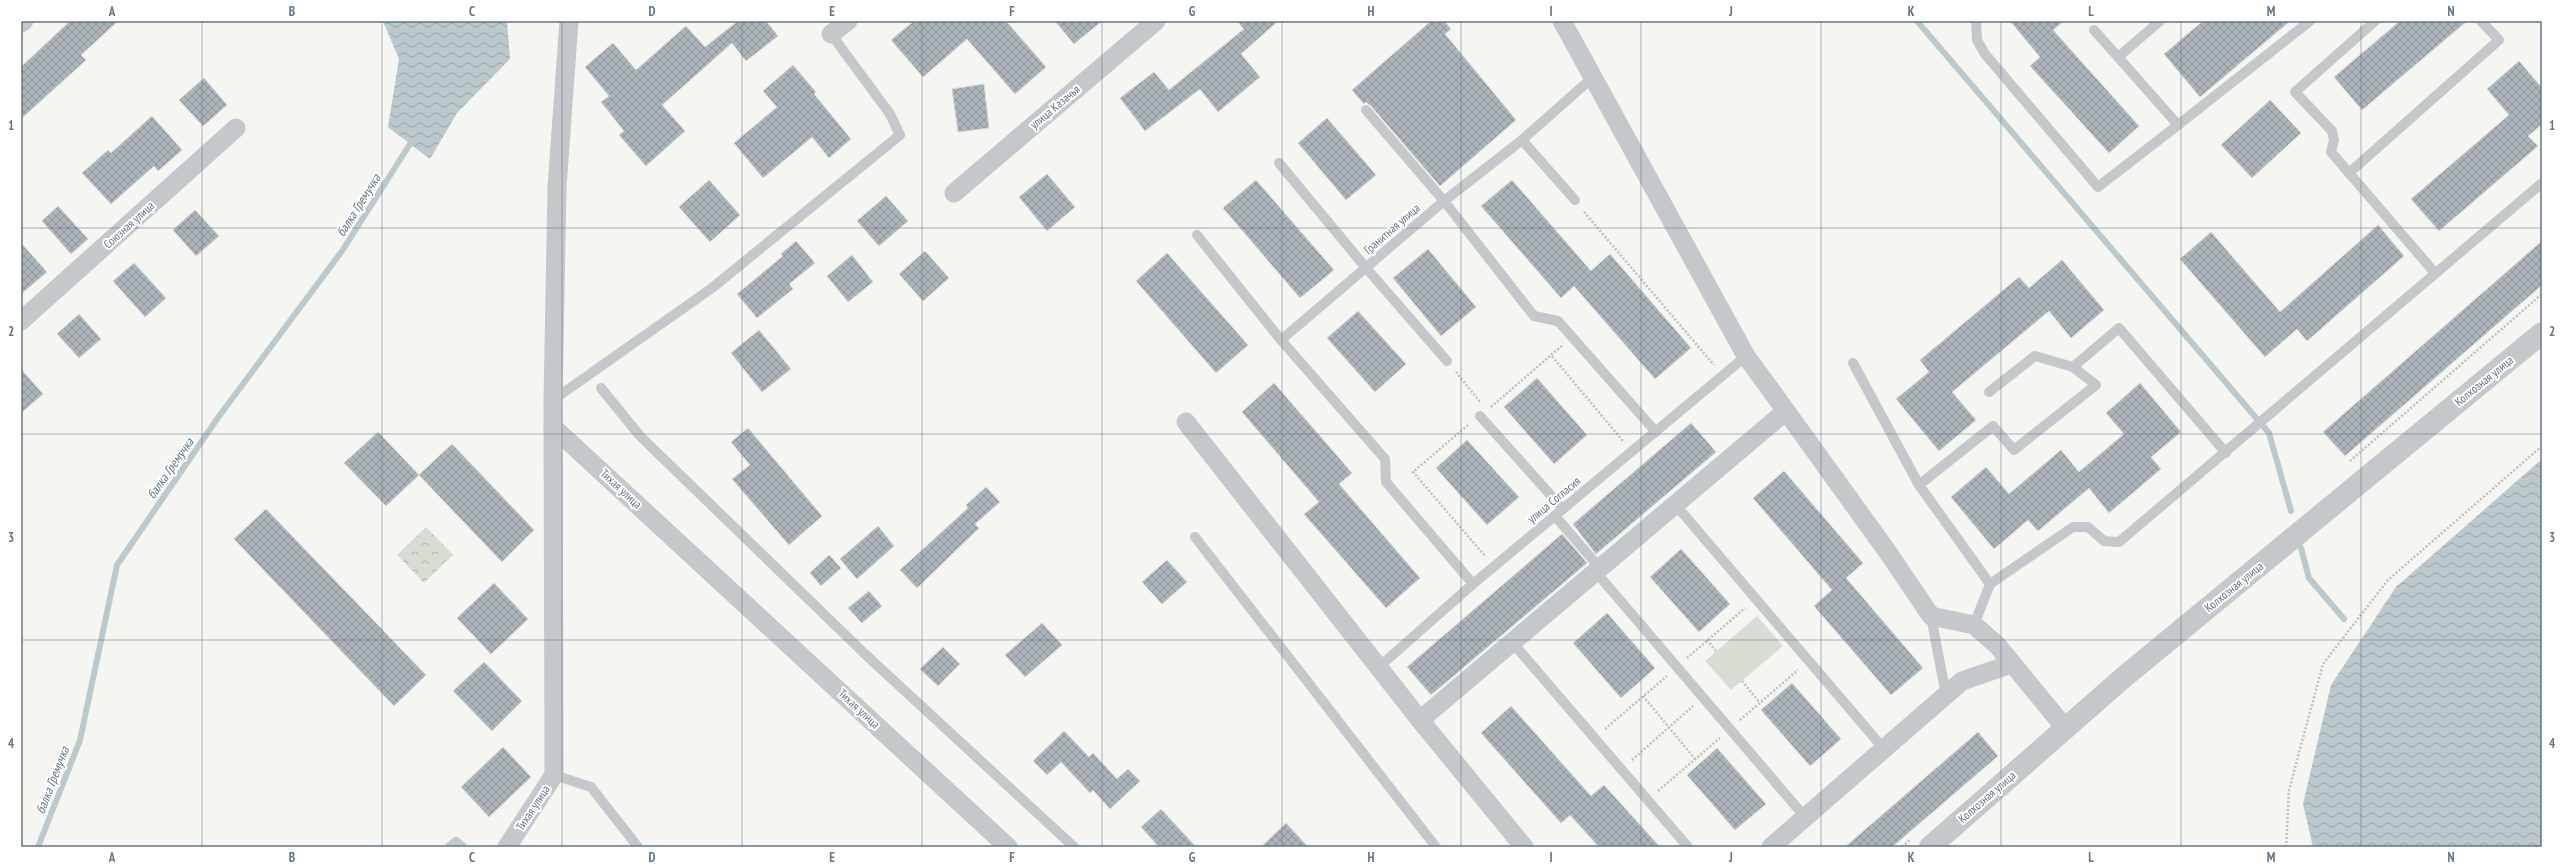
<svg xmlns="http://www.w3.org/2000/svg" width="2563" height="868" viewBox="0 0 2563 868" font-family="'PT Sans Narrow',sans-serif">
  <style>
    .forest { fill: url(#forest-crowns) }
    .pitch { fill: #d6ddd2 }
    .water { fill: url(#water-waves) }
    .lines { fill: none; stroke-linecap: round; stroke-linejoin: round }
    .stream { stroke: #bbc8cc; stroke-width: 6 }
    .building { fill: url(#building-cross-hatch); stroke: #d7d7d4 }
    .path { stroke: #bec0c2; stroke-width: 2.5; stroke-dasharray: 2 2; stroke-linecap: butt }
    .service { stroke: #c4c8cb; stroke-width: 10 }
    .minor { stroke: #c4c8cb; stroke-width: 19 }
    .tertiary { stroke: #c4c8cb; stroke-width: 22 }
    .grid { fill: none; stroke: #627684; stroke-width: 1; stroke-opacity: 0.55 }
    .labels { text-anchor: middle; stroke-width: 4; stroke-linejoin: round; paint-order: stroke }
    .street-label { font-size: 12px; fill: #627684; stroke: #fff }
    .water-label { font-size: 13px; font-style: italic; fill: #5e7982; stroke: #fff }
    .neatline { fill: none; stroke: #627684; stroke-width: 1.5 }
    .grid-label { font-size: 13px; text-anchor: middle; font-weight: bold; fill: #627684 }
  </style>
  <defs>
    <pattern id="forest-crowns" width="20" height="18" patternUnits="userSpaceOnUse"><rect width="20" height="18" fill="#d6ddd2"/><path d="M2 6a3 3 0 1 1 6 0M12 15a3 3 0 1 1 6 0" fill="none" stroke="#b1b8b0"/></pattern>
    <pattern id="water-waves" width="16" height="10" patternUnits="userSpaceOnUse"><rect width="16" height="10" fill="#bbc8cc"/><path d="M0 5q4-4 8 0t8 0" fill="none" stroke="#9ba7ab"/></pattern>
    <pattern id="building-cross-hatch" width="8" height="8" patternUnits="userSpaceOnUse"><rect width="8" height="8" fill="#abb4b9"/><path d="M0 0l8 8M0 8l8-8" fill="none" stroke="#8f979c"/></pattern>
  </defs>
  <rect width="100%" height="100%" fill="#f5f5f1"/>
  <!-- forest -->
  <polygon class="forest" points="426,527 453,555 424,583 397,555"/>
  <!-- pitch -->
  <polygon class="pitch" points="1757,616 1783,646 1731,690 1705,661"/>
  <!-- water -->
  <g class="water">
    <polygon points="383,21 507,21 510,59 457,113 430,159 388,127 399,59"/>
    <polygon points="2542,459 2542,847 2313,847 2303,804 2331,685 2396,587"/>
  </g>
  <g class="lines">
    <!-- stream -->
    <g class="stream">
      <polyline points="1917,21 2269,433 2291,511"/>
      <polyline points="2301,548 2309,578 2344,619"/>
      <polyline points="38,847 80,740 117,565 217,419 342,251 410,144"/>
    </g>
  </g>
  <!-- building -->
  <g class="building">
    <polygon points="70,21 118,21 81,55 86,60 21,119 21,67"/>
    <polygon points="738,21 766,21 778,36 746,61 732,43 662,105 685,131 646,166 619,135 624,131 601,102 609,96 585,67 613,43 636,70 686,26 705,47"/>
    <polygon points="914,21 1006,21 1046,67 1015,94 967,39 923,77 891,40"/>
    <polygon points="1055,21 1102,21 1074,44"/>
    <polygon points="1237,21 1278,21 1241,54 1260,77 1218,112 1200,89 1145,131 1120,98 1154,72 1169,90 1244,29"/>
    <polygon points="1431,21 1444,21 1451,29 1445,34 1516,120 1440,186 1371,106 1366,102 1364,104 1352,90"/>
    <polygon points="2010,21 2064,21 2053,30 2139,126 2109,153 2030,66 2040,57"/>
    <polygon points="2203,21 2290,21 2200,97 2164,54"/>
    <polygon points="2400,21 2467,21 2362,110 2334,77"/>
    <polygon points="2519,61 2542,88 2542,124 2528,136 2538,146 2439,231 2411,199 2509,115 2487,89"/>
    <polygon points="793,65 816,92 814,94 851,139 829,158 812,137 763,178 734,143 777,107 763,91"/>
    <polygon points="204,78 227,105 203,126 179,100"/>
    <polygon points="984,84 989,128 958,132 952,89"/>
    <polygon points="2270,100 2301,133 2252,178 2221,145"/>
    <polygon points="152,116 182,150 158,171 154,166 111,204 82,173 108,150 111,153"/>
    <polygon points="1327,118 1376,175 1346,200 1298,143"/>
    <polygon points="1047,174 1075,207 1047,231 1019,197"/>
    <polygon points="709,180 740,215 710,242 679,207"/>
    <polygon points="1256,180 1334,270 1300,298 1223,208"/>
    <polygon points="1512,180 1591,271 1610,254 1691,348 1655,379 1574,286 1561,298 1481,206"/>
    <polygon points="886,196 908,221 879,246 857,221"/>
    <polygon points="58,206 88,239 71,254 42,221"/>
    <polygon points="195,210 219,236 196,256 173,230"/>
    <polygon points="2378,225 2404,256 2307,341 2297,329 2265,357 2180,259 2211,232 2280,312"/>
    <polygon points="796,241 815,263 789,284 793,289 757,318 737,294 783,256 781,254"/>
    <polygon points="2542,241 2542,285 2345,456 2323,432"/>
    <polygon points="21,243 47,272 21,294"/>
    <polygon points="1428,249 1476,307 1441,336 1393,278"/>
    <polygon points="925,251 949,278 923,301 899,274"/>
    <polygon points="1167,253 1248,345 1216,373 1136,281"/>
    <polygon points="852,255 873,282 848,302 827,276"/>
    <polygon points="2062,260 2104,310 2071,338 2049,311 1952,392 1976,420 1939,451 1896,399 1929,372 1920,360 2019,277 2029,288"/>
    <polygon points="134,263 166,298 145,317 113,281"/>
    <polygon points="1358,311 1406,364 1375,392 1327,338"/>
    <polygon points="79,314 101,339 79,358 57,334"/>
    <polygon points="759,330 791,369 762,392 731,353"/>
    <polygon points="21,369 43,394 21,413"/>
    <polygon points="1537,378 1587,435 1554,464 1504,407"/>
    <polygon points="1274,383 1352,473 1339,484 1420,578 1386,608 1304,514 1319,502 1242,412"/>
    <polygon points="2140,383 2181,432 2151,457 2161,469 2109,513 2089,488 2038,531 2028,520 1994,549 1951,497 1986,467 2009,494 2061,450 2079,472 2124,434 2106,413"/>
    <polygon points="1691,423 1716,452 1596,554 1573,524"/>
    <polygon points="748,428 822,516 789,545 732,479 750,465 731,442"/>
    <polygon points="378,432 419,475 386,506 344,463"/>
    <polygon points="1467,440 1519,497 1487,525 1436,468"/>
    <polygon points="452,444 534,530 502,562 419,475"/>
    <polygon points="1784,471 1863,563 1846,578 1923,668 1891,695 1814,606 1832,590 1753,498"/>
    <polygon points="986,487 1000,502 975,524 979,528 917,588 900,570 968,508 966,505"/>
    <polygon points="266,509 426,675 394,706 234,539"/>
    <polygon points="878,526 894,546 857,579 840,559"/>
    <polygon points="1562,534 1587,563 1431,695 1407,667"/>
    <polygon points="1681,549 1730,604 1699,632 1650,577"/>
    <polygon points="829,555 841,568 821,586 810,573"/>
    <polygon points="1167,560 1187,582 1162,604 1142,582"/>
    <polygon points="494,583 528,619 491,654 457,618"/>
    <polygon points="869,591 882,606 862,623 848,608"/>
    <polygon points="1607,613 1655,668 1621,698 1573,643"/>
    <polygon points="1042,623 1062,645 1025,677 1005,655"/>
    <polygon points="943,647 960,664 938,686 920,669"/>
    <polygon points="484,662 522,701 492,731 453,691"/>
    <polygon points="1792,683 1841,739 1810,766 1761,710"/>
    <polygon points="1511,706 1591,796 1604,785 1660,847 1599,847 1570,815 1561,823 1481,733"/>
    <polygon points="1064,731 1089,757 1093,753 1117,779 1128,769 1140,781 1110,809 1093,790 1090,793 1061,762 1047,775 1033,761"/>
    <polygon points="1978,732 1998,756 1892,847 1845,847"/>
    <polygon points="503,747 531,777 489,817 461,787"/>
    <polygon points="1717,748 1766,804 1735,830 1687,775"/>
    <polygon points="1161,809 1196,847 1159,847 1141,827"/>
    <polygon points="1286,823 1308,847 1261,847"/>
  </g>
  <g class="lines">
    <!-- path -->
    <g class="path">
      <polyline points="1584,212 1714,365"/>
      <polyline points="1562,346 1551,355 1623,441"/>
      <polyline points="1456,372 1480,402"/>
      <polyline points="1491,407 1551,355"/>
      <polyline points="1468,425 1413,472 1485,556"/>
      <polyline points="2350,461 2542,294"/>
      <polyline points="1707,640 1716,651"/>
      <polyline points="1687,658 1745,608"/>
      <polyline points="1742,681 1760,703"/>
      <polyline points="1643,696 1695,759"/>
      <polyline points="1740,720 1798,670"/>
      <polyline points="1605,729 1667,676"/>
      <polyline points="1632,760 1693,706"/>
      <polyline points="1658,791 1720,738"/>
      <polyline points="1902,847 1911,839"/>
      <polyline points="2286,847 2289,790 2323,664 2388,580 2542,446"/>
    </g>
    <!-- service -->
    <g class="service">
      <polyline points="1976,21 1977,40 1985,54 2098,187 2178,125"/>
      <polyline points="2160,21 2118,57 2178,125 2310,21"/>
      <polyline points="2375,21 2295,92 2332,131 2334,140 2331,152 2435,273"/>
      <polyline points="2094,30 2118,57"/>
      <polyline points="1366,110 1444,201 1534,316 1558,321 1656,432"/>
      <polyline points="1522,140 1575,200"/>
      <polyline points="1279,163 1367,269 1447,361"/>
      <polyline points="2349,173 2499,40 2481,21"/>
      <polyline points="1197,235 1281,340 1385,459 1386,482 1473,584"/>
      <polyline points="1281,340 1444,201 1522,140 1592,78"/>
      <polyline points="1853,363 1919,485 1990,584"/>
      <polyline points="601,388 640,436 736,529 866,655 1074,847"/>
      <polyline points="1989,392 2035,356 2073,367 2119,328 2226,453"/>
      <polyline points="553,400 712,288 900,135 890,114 831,34"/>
      <polyline points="1480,416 1563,509"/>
      <polyline points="1919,485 1993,426 2014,450 2096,385 2073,367"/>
      <polyline points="1674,503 1884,749"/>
      <polyline points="1555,516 1599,567"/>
      <polyline points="1195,537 1436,847"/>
      <polyline points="1595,571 1805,817"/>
      <polyline points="1931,616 1946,695"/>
      <polyline points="1974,625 1990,584 2073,527 2088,527 2104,541 2119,542 2542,183"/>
      <polyline points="1512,642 1688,847"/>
      <polyline points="1380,666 1473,584 1746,356"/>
      <polyline points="554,775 591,787 638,847"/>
      <polyline points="450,847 456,842 462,847"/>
    </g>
    <!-- minor -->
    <g class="minor">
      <polyline points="1562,21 1746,356 1786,411"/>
      <polyline points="21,23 24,21"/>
      <polyline points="831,34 848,21"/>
      <polyline points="954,193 1156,21"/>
      <polyline points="21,321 236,128"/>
      <polyline points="1186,422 1420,720"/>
      <polyline points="553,427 1008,847"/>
      <polyline points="507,847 554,775 553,400 557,187 569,21"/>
      <polyline points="1524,847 1420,720 1786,411 1887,551 1931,616 1974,625 1997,645 2066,729"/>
      <polyline points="1771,847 1962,681 2011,664"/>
    </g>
    <!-- tertiary -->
    <polyline class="tertiary" points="1930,847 2124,677 2542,333"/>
  </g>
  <!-- grid -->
  <path class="grid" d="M202,21V847M382,21V847M562,21V847M742,21V847M922,21V847M1102,21V847M1282,21V847M1461,21V847M1641,21V847M1821,21V847M2001,21V847M2181,21V847M2361,21V847M21,228H2542M21,434H2542M21,640H2542"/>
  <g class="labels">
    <!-- street labels -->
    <g class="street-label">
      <text transform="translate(1055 107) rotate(-40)" y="4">улица Казачья</text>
      <text transform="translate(129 225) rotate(-42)" y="4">Союзная улица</text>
      <text transform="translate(1392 229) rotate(-41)" y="4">Гранитная улица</text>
      <text transform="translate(2484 381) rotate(-39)" y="4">Колхозная улица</text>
      <text transform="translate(621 489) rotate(43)" y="4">Тихая улица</text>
      <text transform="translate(1554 500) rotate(-40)" y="4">улица Согласия</text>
      <text transform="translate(2234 587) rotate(-39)" y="4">Колхозная улица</text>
      <text transform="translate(859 709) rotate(43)" y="4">Тихая улица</text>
      <text transform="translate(1987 797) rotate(-41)" y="4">Колхозная улица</text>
      <text transform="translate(533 808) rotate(-57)" y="4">Тихая улица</text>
    </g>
    <!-- water labels -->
    <g class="water-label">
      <text transform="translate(358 205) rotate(-58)" y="5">балка Гремучка</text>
      <text transform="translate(170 468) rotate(-55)" y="5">балка Гремучка</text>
      <text transform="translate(52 780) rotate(-69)" y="5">балка Гремучка</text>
    </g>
  </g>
  <!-- border -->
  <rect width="2563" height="868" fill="none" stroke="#ffffff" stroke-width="44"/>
  <rect x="22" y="22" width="2519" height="824" class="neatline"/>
  <g class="grid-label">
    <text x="112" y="16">A</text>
    <text x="292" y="16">B</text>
    <text x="472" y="16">C</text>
    <text x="652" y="16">D</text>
    <text x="832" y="16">E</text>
    <text x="1012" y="16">F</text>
    <text x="1192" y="16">G</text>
    <text x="1371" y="16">H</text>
    <text x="1551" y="16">I</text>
    <text x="1731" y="16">J</text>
    <text x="1911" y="16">K</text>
    <text x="2091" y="16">L</text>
    <text x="2271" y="16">M</text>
    <text x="2451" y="16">N</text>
    <text x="11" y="130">1</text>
    <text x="2552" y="130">1</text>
    <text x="11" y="336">2</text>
    <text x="2552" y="336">2</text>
    <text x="11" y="542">3</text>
    <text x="2552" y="542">3</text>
    <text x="11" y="748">4</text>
    <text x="2552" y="748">4</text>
    <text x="112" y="862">A</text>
    <text x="292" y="862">B</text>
    <text x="472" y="862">C</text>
    <text x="652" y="862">D</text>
    <text x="832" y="862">E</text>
    <text x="1012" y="862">F</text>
    <text x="1192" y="862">G</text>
    <text x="1371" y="862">H</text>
    <text x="1551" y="862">I</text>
    <text x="1731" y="862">J</text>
    <text x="1911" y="862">K</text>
    <text x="2091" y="862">L</text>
    <text x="2271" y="862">M</text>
    <text x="2451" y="862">N</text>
  </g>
</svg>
